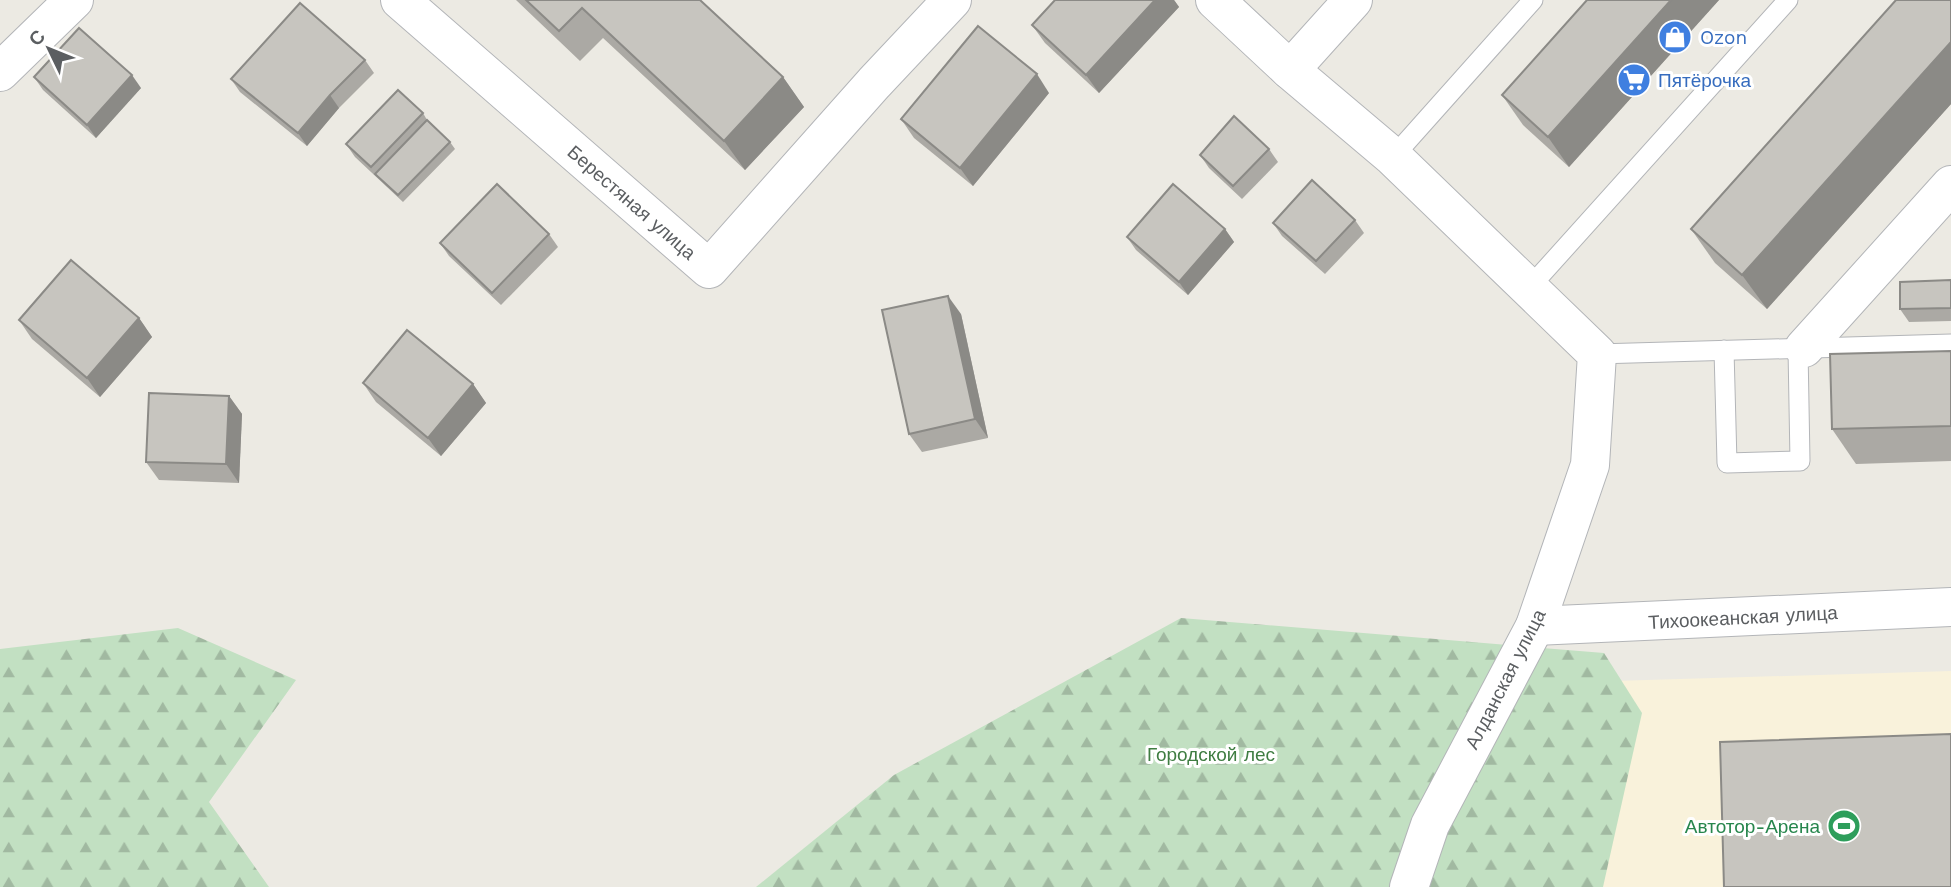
<svg xmlns="http://www.w3.org/2000/svg" width="1951" height="887" viewBox="0 0 1951 887" font-family="'Work Sans',sans-serif">
  <style>
    .commercial { fill: #f9f2db }
    .forest { fill: url(#forest-firs) }
    .lines { fill: none; stroke-linecap: round; stroke-linejoin: round }
    .lane-casing { stroke: #b3b5b8; stroke-width: 21 }
    .street-casing { stroke: #b3b5b8; stroke-width: 40 }
    .lane { stroke: #fff; stroke-width: 19 }
    .street { stroke: #fff; stroke-width: 38 }
    .wall { fill: #aba9a4 }
    .shaded-wall { fill: #8b8a86 }
    .building { fill: #c7c5bf; stroke: #8b8a86; stroke-width: 2 }
    .labels { text-anchor: middle; stroke-width: 6; stroke-linejoin: round; paint-order: stroke }
    .shop-label { font-size: 19px; fill: #366cbe; stroke: #fff; text-anchor: start }
    .street-label { font-size: 19px; fill: #5b5e61; stroke: #fff }
    .park-label { font-size: 19px; fill: #3f7d42; stroke: #fff }
    .leisure-label { font-size: 19px; fill: #27864d; stroke: #fff; text-anchor: end }
  </style>
  <defs>
    <pattern id="forest-firs" width="22" height="20" patternUnits="userSpaceOnUse" patternTransform="scale(1.75)"><rect width="22" height="20" fill="#c2e0c2"/><path d="M5 1l3.5 6h-7zM16 11l3.5 6h-7z" fill="#a1b9a1"/></pattern>
  </defs>
  <rect width="100%" height="100%" fill="#eceae3"/>
  <!-- commercial -->
  <polygon class="commercial" points="1951,671 1951,887 1586,887 1580,682"/>
  <!-- forest -->
  <g class="forest">
    <polygon points="1181,618 1604,653 1642,713 1603,887 756,887 894,775"/>
    <polygon points="178,628 296,680 209,802 269,887 0,887 0,649"/>
  </g>
  <g class="lines">
    <defs>
      <g id="lane">
        <polyline points="1393,157 1533,0"/>
        <polyline points="1529,288 1788,0"/>
        <polyline points="1724,350 1727,463 1800,461 1798,349"/>
        <polyline points="1597,354 1951,344"/>
      </g>
      <g id="street">
        <polyline points="400,0 709,269 874,83 952,0"/>
        <polyline points="1215,0 1290,70 1393,157 1597,354 1590,465 1535,626 1430,825 1409,887"/>
        <polyline points="1290,70 1353,0"/>
        <polyline points="0,72 74,0"/>
        <polyline points="1804,348 1951,185"/>
        <polyline points="1535,626 1951,607"/>
      </g>
    </defs>
    <!-- lane casing -->
    <use href="#lane" class="lane-casing"/>
    <!-- street casing -->
    <use href="#street" class="street-casing"/>
    <!-- lane -->
    <use href="#lane" class="lane"/>
    <!-- street -->
    <use href="#street" class="street"/>
  </g>
  <!-- wall -->
  <g class="wall">
    <polygon points="516,0 700,0 783,77 804,107 745,170 603,38 580,61"/>
    <polygon points="1055,0 1174,0 1179,7 1099,93 1045,43 1032,25"/>
    <polygon points="1587,0 1719,0 1569,167 1523,125 1502,95"/>
    <polygon points="1951,0 1951,104 1767,309 1715,263 1691,229"/>
    <polygon points="365,60 374,73 339,108 307,146 240,92 231,79"/>
    <polygon points="34,77 141,88 96,138 43,90"/>
    <polygon points="1049,93 973,186 914,138 901,119"/>
    <polygon points="423,113 427,120 450,142 455,149 403,202 355,157 346,144"/>
    <polygon points="1269,149 1278,162 1242,199 1209,168 1200,155"/>
    <polygon points="1355,220 1364,233 1325,274 1282,236 1273,223"/>
    <polygon points="1225,229 1234,242 1188,295 1136,250 1127,237"/>
    <polygon points="549,234 558,247 501,305 449,256 440,243"/>
    <polygon points="1951,280 1951,321 1909,322 1900,309"/>
    <polygon points="961,314 988,438 922,452 909,434"/>
    <polygon points="139,318 152,337 100,397 32,339 19,320"/>
    <polygon points="1951,351 1951,461 1856,464 1832,429"/>
    <polygon points="363,383 473,384 486,403 441,456 376,402"/>
    <polygon points="229,396 242,414 239,483 159,480 146,462"/>
  </g>
  <!-- shaded-wall -->
  <g class="shaded-wall">
    <polygon points="1155,0 1174,0 1179,7 1099,93 1086,75"/>
    <polygon points="1671,0 1719,0 1569,167 1548,137"/>
    <polygon points="1951,42 1951,104 1767,309 1742,275"/>
    <polygon points="1037,74 1049,93 973,186 960,168"/>
    <polygon points="132,75 141,88 96,138 87,125"/>
    <polygon points="783,77 804,107 745,170 724,141"/>
    <polygon points="330,95 339,108 307,146 298,133"/>
    <polygon points="1225,229 1234,242 1188,295 1179,282"/>
    <polygon points="948,296 961,314 988,438 975,419"/>
    <polygon points="139,318 152,337 100,397 87,378"/>
    <polygon points="473,384 486,403 441,456 428,438"/>
    <polygon points="229,396 242,414 239,483 226,464"/>
  </g>
  <!-- building -->
  <g class="building">
    <polygon points="526,0 700,0 783,77 724,141 582,8 559,31"/>
    <polygon points="1055,0 1155,0 1086,75 1032,25"/>
    <polygon points="1587,0 1671,0 1548,137 1502,95"/>
    <polygon points="1896,0 1951,0 1951,42 1742,275 1691,229"/>
    <polygon points="300,3 365,60 330,95 298,133 231,79"/>
    <polygon points="978,26 1037,74 960,168 901,119"/>
    <polygon points="79,28 132,75 87,125 34,77"/>
    <polygon points="398,90 423,113 371,167 346,144"/>
    <polygon points="1234,116 1269,149 1233,186 1200,155"/>
    <polygon points="427,120 450,142 398,195 375,174"/>
    <polygon points="1312,180 1355,220 1316,261 1273,223"/>
    <polygon points="497,184 549,234 492,293 440,243"/>
    <polygon points="1173,184 1225,229 1179,282 1127,237"/>
    <polygon points="71,260 139,318 87,378 19,320"/>
    <polygon points="1951,280 1951,308 1900,309 1900,282"/>
    <polygon points="948,296 975,419 909,434 882,310"/>
    <polygon points="407,330 473,384 428,438 363,383"/>
    <polygon points="1951,351 1951,426 1832,429 1830,354"/>
    <polygon points="149,393 229,396 226,464 146,462"/>
    <polygon points="1951,734 1951,887 1724,887 1720,742"/>
  </g>
  <!-- icons -->
  <defs>
    <symbol id="shop-disc" viewBox="-11 -11 22 22"><circle r="9.5" fill="#3f7fe0" stroke="#fff"/><path d="M-5-2.5h2.3a2.7 3.5 0 0 1 5.4 0H5L5.5 6h-11ZM-1.5-2.5h3a1.5 2.3 0 0 0-3 0Z" fill="#fff"/></symbol>
    <symbol id="supermarket-disc" viewBox="-11 -11 22 22"><circle r="9.5" fill="#3f7fe0" stroke="#fff"/><path d="M-6-5.5h2.5l.6 2H6L4.5 2H-2.5L-4.4-4H-6ZM-1.5 3.2a1.3 1.3 0 1 0 .1 0ZM3 3.2a1.3 1.3 0 1 0 .1 0Z" fill="#fff"/></symbol>
    <symbol id="stadium-disc" viewBox="-11 -11 22 22"><circle r="9.5" fill="#2e9e5b" stroke="#fff"/><path d="M0-5a6.5 5 0 1 0 0 10a6.5 5 0 1 0 0-10ZM-3.5-1.8h7v3.6h-7Z" fill="#fff"/></symbol>
  </defs>
  <g fill-rule="evenodd">
    <use href="#shop-disc" x="1656" y="18" width="38" height="38"/>
    <use href="#supermarket-disc" x="1615" y="61" width="38" height="38"/>
    <use href="#stadium-disc" x="1825" y="807" width="38" height="38"/>
  </g>
  <g class="labels">
    <!-- shop labels -->
    <g class="shop-label">
      <text x="1700" y="44">Ozon</text>
      <text x="1658" y="87">Пятёрочка</text>
    </g>
    <!-- street labels -->
    <g class="street-label">
      <text transform="translate(632 202) rotate(41)" y="7">Берестяная улица</text>
      <text transform="translate(1743 617) rotate(-3)" y="7">Тихоокеанская улица</text>
      <text transform="translate(1505 679) rotate(-63)" y="7">Алданская улица</text>
    </g>
    <!-- park labels -->
    <g class="park-label">
      <text x="1211" y="761">Городской лес</text>
    </g>
    <!-- leisure labels -->
    <g class="leisure-label">
      <text x="1820" y="833">Автотор-Арена</text>
    </g>
  </g>
  <!-- north arrow -->
  <g transform="translate(49 49) rotate(313)" stroke="#ffffff" stroke-width="5" paint-order="stroke">
  <path d="M0-5L12 26L0 18L-12 26Z" fill="#5b5e61"/>
  <text y="-10" font-size="19" font-weight="bold" text-anchor="middle" fill="#5b5e61">С</text>
  </g>
</svg>
